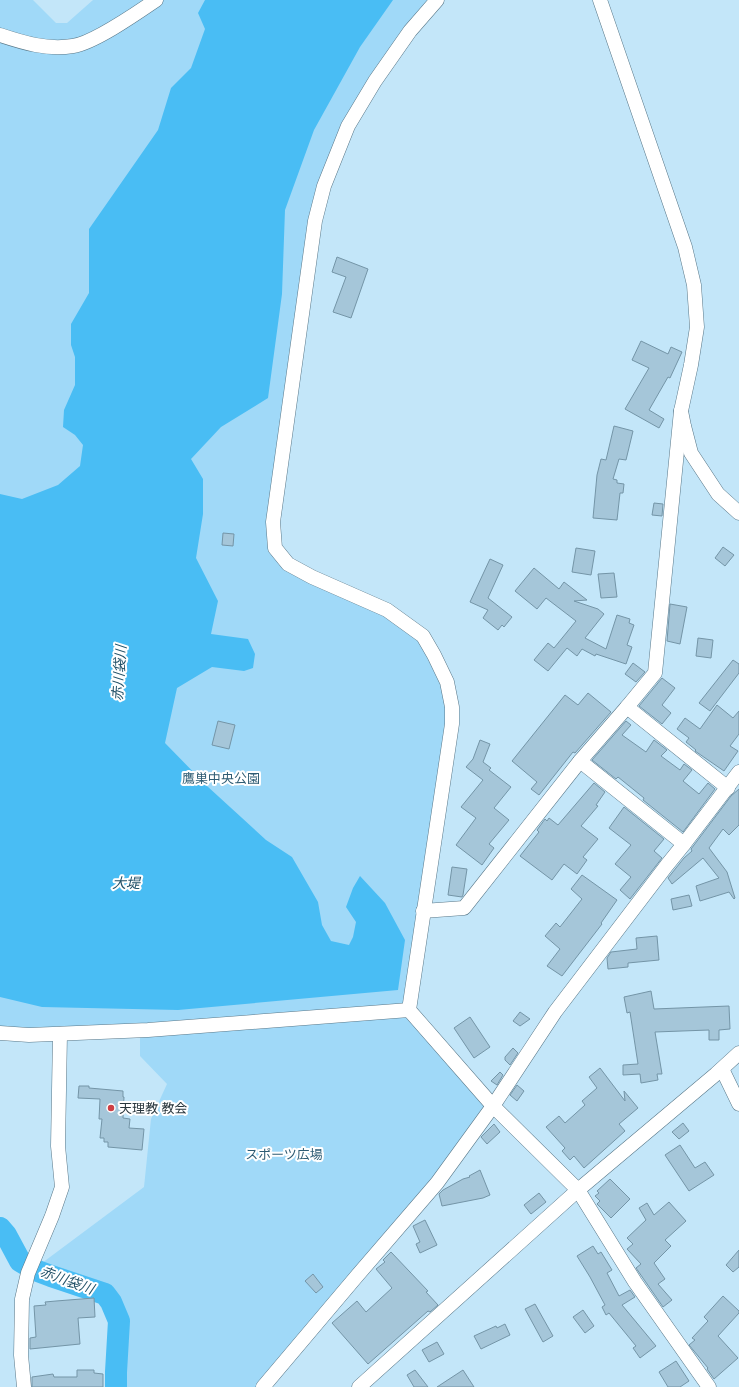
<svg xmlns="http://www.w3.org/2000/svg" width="739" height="1387" viewBox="0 0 739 1387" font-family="'Space Grotesk','Noto Sans JP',sans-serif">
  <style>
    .green { fill: #a0d9f8 }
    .water { fill: #49bdf4 }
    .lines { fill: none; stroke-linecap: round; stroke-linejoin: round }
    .river { stroke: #49bdf4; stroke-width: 22 }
    .building { fill: #a5c6d9; stroke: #7495a7 }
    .minor-casing { stroke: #597889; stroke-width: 15 }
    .minor { stroke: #fff; stroke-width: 14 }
    .poi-dot { fill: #ce3f44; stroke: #fff; stroke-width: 1.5 }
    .labels { text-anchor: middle; stroke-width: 4; stroke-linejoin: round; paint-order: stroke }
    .park-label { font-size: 13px; fill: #2e5c74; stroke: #fff }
    .poi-label { font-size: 13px; fill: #28363d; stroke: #fff; text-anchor: start }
    .water-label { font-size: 14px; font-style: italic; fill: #225168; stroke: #fff }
  </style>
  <rect width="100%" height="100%" fill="#c3e6f9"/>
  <!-- green -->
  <polygon class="green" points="0,0 33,0 56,23 67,23 93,0 437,0 375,81 324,186 273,522 288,564 423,636 452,707 409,1009 493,1106 263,1387 121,1387 119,1381 123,1340 122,1315 113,1296 99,1284 38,1266 144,1187 151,1119 167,1084 140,1056 140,1030 0,1033"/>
  <!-- water -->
  <polygon class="water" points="205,0 393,0 360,47 314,130 285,210 282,294 268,398 221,427 191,459 203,479 203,514 196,558 218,601 211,634 248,639 255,654 253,668 244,671 212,667 177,688 165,743 207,786 266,840 292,857 318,902 322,925 331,941 349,945 353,937 356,922 346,907 353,888 360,876 385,903 405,940 398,990 178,1010 42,1007 0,997 0,494 22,499 58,485 80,466 83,445 75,435 63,427 64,410 75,385 75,357 71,345 71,324 89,293 89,229 158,130 171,88 191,68 205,29 198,13"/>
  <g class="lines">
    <!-- river -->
    <polyline class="river" points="0,1228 6,1235 20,1261 35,1270 51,1276 105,1294 111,1302 119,1321 116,1372 116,1387"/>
  </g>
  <!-- building -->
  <g class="building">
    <polygon points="337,257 368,269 351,318 333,312 346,277 332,272"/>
    <polygon points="641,341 668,354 671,347 682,352 670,378 668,377 649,410 664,419 659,428 625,409 649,368 632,360"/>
    <polygon points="614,426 633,431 626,460 619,459 613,479 617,480 617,483 624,484 623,493 620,493 617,520 593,518 597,475 601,459 606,460"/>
    <polygon points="654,503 663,504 662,516 652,515"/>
    <polygon points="223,533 234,534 233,546 222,545"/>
    <polygon points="723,547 734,555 725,566 715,558"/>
    <polygon points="576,548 595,551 591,575 572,572"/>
    <polygon points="490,559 503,565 488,598 512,617 504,627 502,625 498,630 483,618 488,610 470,602"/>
    <polygon points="534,568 559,589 564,582 587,600 574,601 598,609 604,614 585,638 606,649 617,615 630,619 629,623 634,625 627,645 632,647 626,664 596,654 595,656 582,649 577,656 567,648 548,671 534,660 548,643 554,648 576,621 546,598 537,609 515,591"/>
    <polygon points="614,573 617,597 601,598 598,574"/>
    <polygon points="670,604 687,607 680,644 667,641"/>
    <polygon points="698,638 713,640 711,658 696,656"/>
    <polygon points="733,660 739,664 739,673 710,711 699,703"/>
    <polygon points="633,663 645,672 636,682 625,674"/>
    <polygon points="662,678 675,688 662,705 671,713 662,724 639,706"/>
    <polygon points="588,693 611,712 575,753 573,752 539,795 531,789 537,782 512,761 565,695 578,705"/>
    <polygon points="717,705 733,718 739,711 739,734 730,746 738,751 724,771 695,751 696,750 686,742 689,738 677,729 685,718 700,729"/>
    <polygon points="218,721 235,725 229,749 212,745"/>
    <polygon points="626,721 631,725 622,735 646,752 654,740 667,750 661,756 680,770 684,764 692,770 683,781 699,794 708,783 715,789 683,832 643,800 644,798 618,777 616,779 592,760"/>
    <polygon points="480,740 490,744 483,762 491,768 489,770 511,787 494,808 509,820 489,844 494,848 482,865 456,845 476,818 461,807 483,780 466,767 473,759"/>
    <polygon points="594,783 605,792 596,805 598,806 581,826 598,839 583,857 587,860 577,874 564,864 552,880 520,856 539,832 537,830 545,819 547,821 549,818 558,825"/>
    <polygon points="739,789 739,825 729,835 723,829 709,848 727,872 735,898 734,899 729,892 700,901 696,886 719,878 703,858 672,884 668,878 684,858 692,851 691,849 731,796"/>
    <polygon points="624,807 664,839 654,851 662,858 630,899 620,890 631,877 615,864 631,845 609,828"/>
    <polygon points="452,867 467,869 463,895 462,897 448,895"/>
    <polygon points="582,875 617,900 601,923 602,924 562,976 547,966 560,949 545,936 556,923 560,927 582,899 571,889"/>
    <polygon points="689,895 692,906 673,910 671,899"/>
    <polygon points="657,936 659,960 628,963 628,967 608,969 607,958 611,952 637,949 636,938"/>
    <polygon points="651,991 654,1009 729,1006 730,1029 719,1030 719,1040 709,1040 709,1030 655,1032 662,1074 657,1074 658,1080 641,1083 640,1074 623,1075 623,1065 638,1064 630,1012 627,1013 624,997"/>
    <polygon points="520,1012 530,1019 520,1026 513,1021"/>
    <polygon points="470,1017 490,1047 474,1058 454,1028"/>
    <polygon points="513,1048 518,1053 510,1065 505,1060 505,1057"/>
    <polygon points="600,1068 625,1101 624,1091 638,1108 619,1124 625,1131 584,1168 574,1156 570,1160 562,1151 565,1148 546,1127 559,1116 565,1123 585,1105 582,1101 597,1088 589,1077"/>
    <polygon points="500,1072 503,1075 497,1085 491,1081"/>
    <polygon points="517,1085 524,1091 517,1101 510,1095"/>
    <polygon points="79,1086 89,1086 89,1088 123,1091 123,1097 124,1097 123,1118 130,1119 129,1128 144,1129 142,1150 108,1147 108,1142 104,1142 104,1138 100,1138 102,1119 99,1119 100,1099 78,1098"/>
    <polygon points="683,1123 689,1131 679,1139 672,1132"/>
    <polygon points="494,1124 500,1132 487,1144 481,1137"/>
    <polygon points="680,1145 695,1168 705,1162 714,1175 689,1191 665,1155"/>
    <polygon points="480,1170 490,1195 483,1198 442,1206 439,1194 443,1190 463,1179 470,1177 469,1176"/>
    <polygon points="610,1179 630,1199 611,1218 597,1204 600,1201 595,1196 599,1193 597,1191"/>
    <polygon points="539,1193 546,1202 531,1214 524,1205"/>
    <polygon points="669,1202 686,1221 665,1240 671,1246 654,1263 665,1279 658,1284 672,1300 663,1307 636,1268 641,1264 627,1249 633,1244 627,1238 646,1220 639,1208 647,1203 654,1215"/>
    <polygon points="425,1220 437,1245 420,1253 416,1244 420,1242 413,1226"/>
    <polygon points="593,1246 598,1254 601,1252 612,1270 607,1273 619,1296 630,1290 635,1297 622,1305 656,1346 640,1358 633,1348 636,1346 609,1313 606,1315 602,1307 605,1305 590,1277 577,1256"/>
    <polygon points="739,1250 739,1267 733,1272 726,1265"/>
    <polygon points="391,1252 428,1291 426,1292 438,1305 430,1312 428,1311 368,1364 332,1323 357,1301 366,1312 392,1288 376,1269 385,1262 383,1260"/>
    <polygon points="313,1274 323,1287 316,1293 305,1281"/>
    <polygon points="723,1296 739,1311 739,1313 718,1336 738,1358 714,1379 707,1369 708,1368 689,1345 695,1340 692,1338 708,1321 704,1317"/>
    <polygon points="94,1298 95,1317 78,1318 80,1344 30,1349 30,1338 36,1337 34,1306 46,1305 45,1302 56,1301"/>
    <polygon points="535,1304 553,1336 543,1342 525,1309"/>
    <polygon points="583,1310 594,1326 585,1333 573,1317"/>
    <polygon points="505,1324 510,1335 481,1349 474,1336 496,1326 497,1328"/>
    <polygon points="437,1342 444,1354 429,1362 422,1350"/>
    <polygon points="676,1361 689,1381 680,1387 668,1387 659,1372"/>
    <polygon points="77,1370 94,1370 94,1373 103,1374 103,1387 32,1387 32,1377 53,1374 54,1377 77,1377"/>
    <polygon points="415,1370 428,1387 414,1387 407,1375"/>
    <polygon points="463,1370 474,1387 437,1387"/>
  </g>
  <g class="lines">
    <defs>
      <g id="minor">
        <polyline points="437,0 410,31 375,81 348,126 324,186 315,221 273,522 275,548 288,564 312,577 387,610 423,636 434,655 447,682 452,707 452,724 409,1010 493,1106 578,1190 635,1282 709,1387"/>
        <polyline points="600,0 685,247 694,285 697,327 691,365 681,411 684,426 691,453 718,494 739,513"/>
        <path d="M0,35C24,43 47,50 73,46C94,43 137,13 156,0"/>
        <polyline points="627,707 728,788"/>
        <polyline points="580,761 684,844"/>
        <polyline points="423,911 464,908 580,761 627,707 655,673 681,411"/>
        <polyline points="0,1033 29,1035 148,1030 409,1010"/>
        <polyline points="722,1069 739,1104"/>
        <polyline points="24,1387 21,1355 22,1299 28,1273 52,1216 62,1187 58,1146 60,1034"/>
        <polyline points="263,1387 356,1277 437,1183 493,1106 555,1012 667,865 684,844 739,772"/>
        <polyline points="359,1387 578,1190 716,1074 739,1053"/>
      </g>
    </defs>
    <!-- minor casing -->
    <use href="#minor" class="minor-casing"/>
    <!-- minor -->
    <use href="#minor" class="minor"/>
  </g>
  <!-- markers -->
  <circle class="poi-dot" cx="111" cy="1108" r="4"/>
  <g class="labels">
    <!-- park labels -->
    <g class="park-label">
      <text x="221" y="783">鷹巣中央公園</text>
      <text x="284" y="1159">スポーツ広場</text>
    </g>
    <!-- poi labels -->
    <g class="poi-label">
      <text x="119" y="1113">天理教 教会</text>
    </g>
    <!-- water labels -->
    <g class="water-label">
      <text transform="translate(119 673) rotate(-86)" y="5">赤川袋川</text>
      <text x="126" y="888">大堤</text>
      <text transform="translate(67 1280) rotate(20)" y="5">赤川袋川</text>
    </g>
  </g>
</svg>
